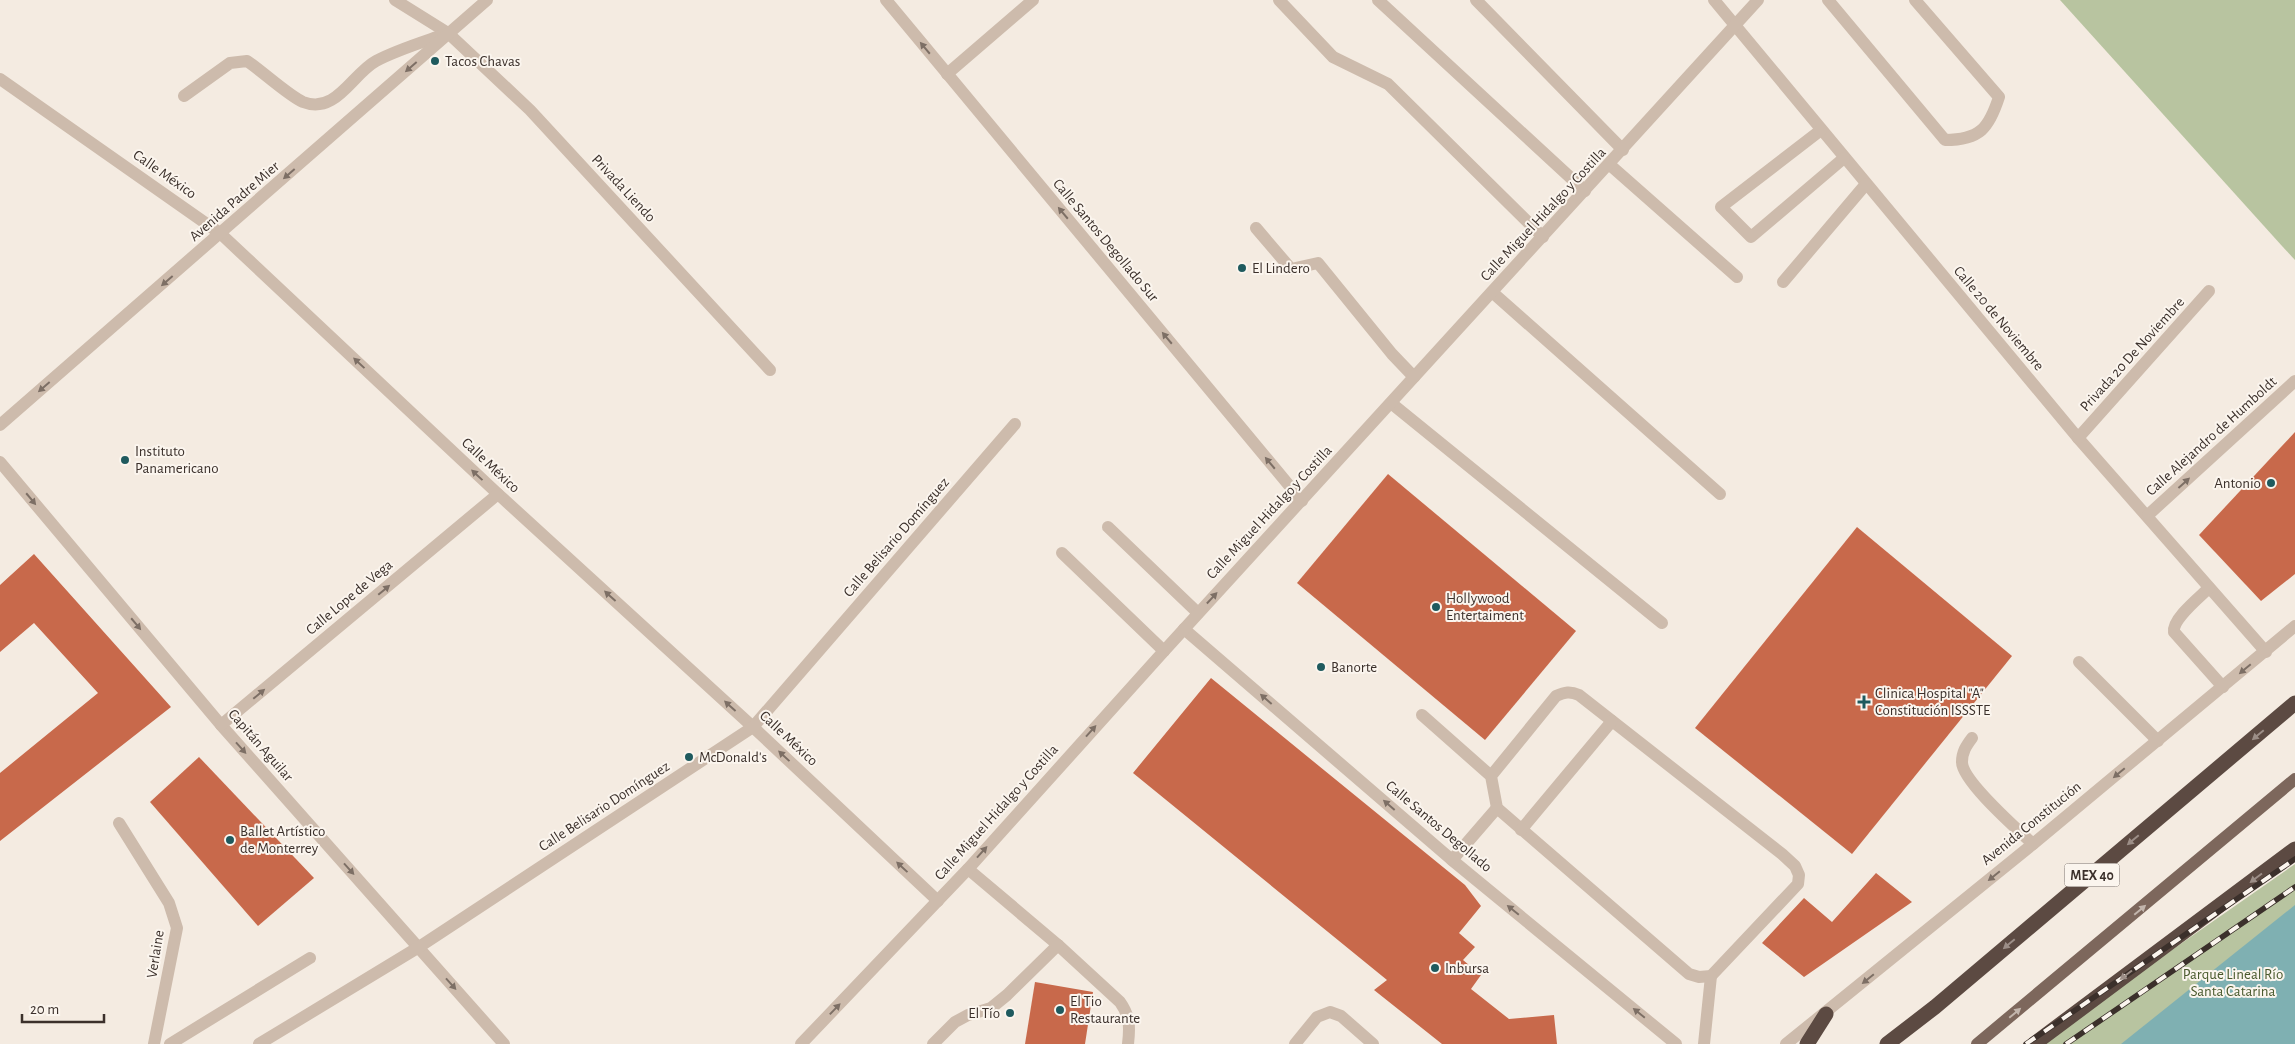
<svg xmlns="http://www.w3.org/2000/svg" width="2295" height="1044" viewBox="0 0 2295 1044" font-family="'Alegreya Sans',sans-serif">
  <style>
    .green { fill: #b8c4a0 }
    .water { fill: #7fb0b2 }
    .building { fill: #c8694b }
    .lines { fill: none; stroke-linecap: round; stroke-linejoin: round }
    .minor { stroke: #cdbbac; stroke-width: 12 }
    .major { stroke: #7d675c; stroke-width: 12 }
    .highway { stroke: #5c4a42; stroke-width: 15 }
    .rail-casing { stroke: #3b302b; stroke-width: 5.5 }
    .rail { stroke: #fbf5ee; stroke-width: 4; stroke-dasharray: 11; stroke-linecap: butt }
    .oneway { fill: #7d6f65 }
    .oneway2 { fill: #9c8e87 }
    .oneway3 { fill: #c2b5ac }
    .poi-dot { fill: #1f5a5e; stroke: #fbf5ee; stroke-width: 2 }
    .labels { text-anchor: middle; stroke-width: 4; stroke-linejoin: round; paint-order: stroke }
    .shield { fill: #fbf5ee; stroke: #756b66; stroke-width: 1 }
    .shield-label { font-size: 14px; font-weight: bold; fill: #3b302b }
    .poi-label { font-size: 15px; fill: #3b302b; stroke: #fbf5ee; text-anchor: start }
    .street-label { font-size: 15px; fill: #3b302b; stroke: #fbf5ee }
    .park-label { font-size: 15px; fill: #4a5a2e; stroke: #fbf5ee }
  </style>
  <rect width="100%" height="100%" fill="#f4ebe1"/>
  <!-- green -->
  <g class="green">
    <polygon points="2060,0 2295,0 2295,260 2282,246"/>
    <polygon points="2295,864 2295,1044 2032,1044 2083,1012"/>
  </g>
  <!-- water -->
  <polygon class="water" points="2295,905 2295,1044 2121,1044"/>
  <!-- building -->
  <g class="building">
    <polygon points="2295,432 2295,574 2261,601 2199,535"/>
    <polygon points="1388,474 1576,631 1485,740 1297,583"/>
    <polygon points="1857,527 2012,656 1852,854 1695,728"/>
    <polygon points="34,554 171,707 0,841 0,773 98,693 34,623 0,652 0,585"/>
    <polygon points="1211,678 1465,885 1481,906 1459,933 1475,947 1463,960 1481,975 1471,989 1509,1019 1554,1015 1557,1044 1442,1044 1374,990 1387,980 1133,773"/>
    <polygon points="199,757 314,878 258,926 150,802"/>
    <polygon points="1876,873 1912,902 1804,977 1762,943 1804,898 1832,922"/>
    <polygon points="1035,982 1093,992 1085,1044 1025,1044"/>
  </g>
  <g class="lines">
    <!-- minor -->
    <g class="minor">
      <polyline points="395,0 448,33 530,110 770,370"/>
      <polyline points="886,0 1302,501"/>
      <polyline points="1279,0 1333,57 1388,84 1543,237"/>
      <polyline points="1378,0 1585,191"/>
      <polyline points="1476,0 1623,150"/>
      <polyline points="1714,0 2078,438 2266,652"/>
      <path d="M1828,0L1945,140C1980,140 1989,128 1999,97L1915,0"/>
      <polyline points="947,74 1033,0"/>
      <polyline points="0,79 221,234 498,494 753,727 938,901"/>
      <path d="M184,96L230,63L247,61C262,71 289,96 303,102C336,115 352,74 376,61C397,50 420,43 443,35"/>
      <polyline points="1821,130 1721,207 1751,237 1844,158"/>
      <polyline points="1610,165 1737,277"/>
      <polyline points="1256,228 1291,269 1318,263 1392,354 1414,377"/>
      <polyline points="1783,282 1866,184"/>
      <polyline points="1492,292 1720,494"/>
      <polyline points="1391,403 1662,623"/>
      <polyline points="0,425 487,0"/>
      <polyline points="2078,438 2209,291"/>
      <polyline points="0,462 221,725 504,1044"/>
      <polyline points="2148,515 2295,381"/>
      <polyline points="1108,527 1198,613"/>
      <polyline points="1062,553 1164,651"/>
      <path d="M2209,588C2200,597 2172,619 2174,632L2223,687"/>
      <polyline points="1184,629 1452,860 1676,1044"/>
      <polyline points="2079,662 2158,741"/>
      <path d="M1422,715L1491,776L1497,808L1689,974L1699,977L1711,976L1798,884L1799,875L1795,866L1782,854L1579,695C1570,691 1565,692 1556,696L1491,776"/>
      <polyline points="221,725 498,494"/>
      <path d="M1972,738C1966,746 1962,752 1962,762C1962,781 2017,829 2033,844"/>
      <polyline points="119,823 169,903 177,928 154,1044"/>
      <polyline points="1521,830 1612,721"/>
      <polyline points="1452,860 1497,808"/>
      <path d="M968,869L1058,945L1120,1002C1130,1016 1130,1027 1128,1044"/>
      <polyline points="170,1044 310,958"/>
      <polyline points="259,1044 419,947 753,727 1015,424"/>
      <polyline points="801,1044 968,869 1164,651 1758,0"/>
      <polyline points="933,1044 955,1022 968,1015 991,1008 1007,995 1058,945"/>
      <polyline points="1295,1044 1317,1017 1330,1012 1341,1016 1373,1044"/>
      <polyline points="1704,1044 1711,976"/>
      <polyline points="1786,1044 2033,844 2295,626"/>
    </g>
    <!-- major -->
    <polyline class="major" points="1977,1044 2295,779"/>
    <!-- highway -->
    <g class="highway">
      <polyline points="1807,1044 1826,1014"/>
      <polyline points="1887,1044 1935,1007 2295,703"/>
      <polyline points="2034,1044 2295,849"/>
    </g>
    <defs>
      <g id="rail">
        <polyline points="2026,1044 2295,859"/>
        <polyline points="2066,1044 2295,887"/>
      </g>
    </defs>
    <!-- rail casing -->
    <use href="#rail" class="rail-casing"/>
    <!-- rail -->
    <use href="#rail" class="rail"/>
  </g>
  <!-- one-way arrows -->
  <defs><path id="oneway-solid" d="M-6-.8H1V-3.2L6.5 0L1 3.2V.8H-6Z" transform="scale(1.25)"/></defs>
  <g class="oneway">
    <use href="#oneway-solid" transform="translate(925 48) rotate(-130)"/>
    <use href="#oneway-solid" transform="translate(411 67) rotate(139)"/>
    <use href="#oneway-solid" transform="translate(289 174) rotate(139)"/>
    <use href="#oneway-solid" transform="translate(1063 213) rotate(-130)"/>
    <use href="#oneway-solid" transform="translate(167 281) rotate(139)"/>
    <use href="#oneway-solid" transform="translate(1167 338) rotate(-130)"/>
    <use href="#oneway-solid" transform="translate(359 363) rotate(-137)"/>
    <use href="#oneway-solid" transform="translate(44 387) rotate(139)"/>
    <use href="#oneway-solid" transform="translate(1270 463) rotate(-130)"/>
    <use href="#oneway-solid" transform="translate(477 475) rotate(-137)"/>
    <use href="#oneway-solid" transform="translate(2184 483) rotate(-42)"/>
    <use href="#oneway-solid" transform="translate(31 499) rotate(50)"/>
    <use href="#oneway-solid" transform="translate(384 590) rotate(-40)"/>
    <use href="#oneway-solid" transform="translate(610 596) rotate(-138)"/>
    <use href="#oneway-solid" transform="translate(1212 598) rotate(-47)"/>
    <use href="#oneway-solid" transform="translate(136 624) rotate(50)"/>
    <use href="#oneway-solid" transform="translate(2245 669) rotate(140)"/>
    <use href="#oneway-solid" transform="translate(259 694) rotate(-40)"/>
    <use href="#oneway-solid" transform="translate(1266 699) rotate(-139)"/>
    <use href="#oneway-solid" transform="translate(730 706) rotate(-138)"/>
    <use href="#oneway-solid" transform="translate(1091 731) rotate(-48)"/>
    <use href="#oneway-solid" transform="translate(241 748) rotate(48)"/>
    <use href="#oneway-solid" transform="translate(784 756) rotate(-137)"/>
    <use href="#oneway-solid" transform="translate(2119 773) rotate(140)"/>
    <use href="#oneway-solid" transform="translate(1389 805) rotate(-139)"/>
    <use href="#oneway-solid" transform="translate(982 852) rotate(-48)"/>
    <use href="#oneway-solid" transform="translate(902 867) rotate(-137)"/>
    <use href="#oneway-solid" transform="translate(349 869) rotate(48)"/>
    <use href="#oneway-solid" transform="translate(1994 876) rotate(141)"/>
    <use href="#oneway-solid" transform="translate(1513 910) rotate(-141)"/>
    <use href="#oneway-solid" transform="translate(1868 979) rotate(141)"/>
    <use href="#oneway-solid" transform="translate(451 984) rotate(48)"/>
    <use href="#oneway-solid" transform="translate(835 1009) rotate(-46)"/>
    <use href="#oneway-solid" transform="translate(1639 1013) rotate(-141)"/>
  </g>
  <g class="oneway2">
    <use href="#oneway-solid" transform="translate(2258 735) rotate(140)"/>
    <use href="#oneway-solid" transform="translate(2133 840) rotate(140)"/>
    <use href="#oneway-solid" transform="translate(2256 878) rotate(143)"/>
    <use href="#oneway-solid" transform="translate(2009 944) rotate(140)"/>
    <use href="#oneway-solid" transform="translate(2126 975) rotate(143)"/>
  </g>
  <g class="oneway3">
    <use href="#oneway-solid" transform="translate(2140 910) rotate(-40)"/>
    <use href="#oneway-solid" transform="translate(2015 1013) rotate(-40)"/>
  </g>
  <!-- markers -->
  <g class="poi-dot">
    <circle cx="435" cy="61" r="5"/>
    <circle cx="1242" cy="268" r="5"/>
    <circle cx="125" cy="460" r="5"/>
    <circle cx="2271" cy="483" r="5"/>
    <circle cx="1436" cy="607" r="5"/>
    <circle cx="1321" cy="667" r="5"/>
    <path d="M1861.5 694.5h5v5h5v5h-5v5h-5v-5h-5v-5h5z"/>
    <circle cx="689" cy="757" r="5"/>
    <circle cx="230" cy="840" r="5"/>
    <circle cx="1435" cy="968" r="5"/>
    <circle cx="1060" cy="1010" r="5"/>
    <circle cx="1010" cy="1013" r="5"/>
  </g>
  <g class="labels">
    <!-- shield labels -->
    <rect class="shield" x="2064.5" y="863.5" width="55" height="23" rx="4"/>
    <g class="shield-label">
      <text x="2092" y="880">MEX 40</text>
    </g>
    <!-- poi labels -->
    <g class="poi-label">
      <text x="445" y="66">Tacos Chavas</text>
      <text x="1252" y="273">El Lindero</text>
      <text x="135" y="456">Instituto<tspan x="135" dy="17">Panamericano</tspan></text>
      <text x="2261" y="488" text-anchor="end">Antonio</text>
      <text x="1446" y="603">Hollywood<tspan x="1446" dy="17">Entertaiment</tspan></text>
      <text x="1331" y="672">Banorte</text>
      <text x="1875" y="698">Clinica Hospital "A"<tspan x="1875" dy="17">Constitución ISSSTE</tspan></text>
      <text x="699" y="762">McDonald's</text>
      <text x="240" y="836">Ballet Artístico<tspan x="240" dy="17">de Monterrey</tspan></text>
      <text x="1445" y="973">Inbursa</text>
      <text x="1070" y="1006">El Tio<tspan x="1070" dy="17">Restaurante</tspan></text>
      <text x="1000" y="1018" text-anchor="end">El Tío</text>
    </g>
    <!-- street labels -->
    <g class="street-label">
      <text transform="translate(165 174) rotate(35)" y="5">Calle México</text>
      <text transform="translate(624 188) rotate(47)" y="5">Privada Liendo</text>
      <text transform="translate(234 201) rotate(-41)" y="5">Avenida Padre Mier</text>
      <text transform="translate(1543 214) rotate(-47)" y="5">Calle Miguel Hidalgo y Costilla</text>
      <text transform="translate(1106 240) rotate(50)" y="5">Calle Santos Degollado Sur</text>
      <text transform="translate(1999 318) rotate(50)" y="5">Calle 20 de Noviembre</text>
      <text transform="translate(2132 354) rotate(-48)" y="5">Privada 20 De Noviembre</text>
      <text transform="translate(2211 436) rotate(-42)" y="5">Calle Alejandro de Humboldt</text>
      <text transform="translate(491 465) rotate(43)" y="5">Calle México</text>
      <text transform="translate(1269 512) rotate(-47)" y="5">Calle Miguel Hidalgo y Costilla</text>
      <text transform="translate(896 537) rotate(-49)" y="5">Calle Belisario Domínguez</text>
      <text transform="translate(349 597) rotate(-40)" y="5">Calle Lope de Vega</text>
      <text transform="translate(789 738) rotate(43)" y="5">Calle México</text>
      <text transform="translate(261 745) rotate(49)" y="5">Capitán Aguilar</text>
      <text transform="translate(604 806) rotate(-33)" y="5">Calle Belisario Domínguez</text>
      <text transform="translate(996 812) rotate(-48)" y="5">Calle Miguel Hidalgo y Costilla</text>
      <text transform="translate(2031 823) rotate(-39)" y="5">Avenida Constitución</text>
      <text transform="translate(1439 826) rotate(40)" y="5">Calle Santos Degollado</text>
      <text transform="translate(155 954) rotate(-81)" y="5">Verlaine</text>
    </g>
    <!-- park labels -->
    <g class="park-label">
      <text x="2233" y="979">Parque Lineal Río<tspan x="2233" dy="17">Santa Catarina</tspan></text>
    </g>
  </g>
  <!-- scale -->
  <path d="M22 1014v8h82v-8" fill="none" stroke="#3b302b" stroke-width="2.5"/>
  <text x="30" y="1014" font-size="15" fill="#3b302b" stroke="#fbf5ee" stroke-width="4" paint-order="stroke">20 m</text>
</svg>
